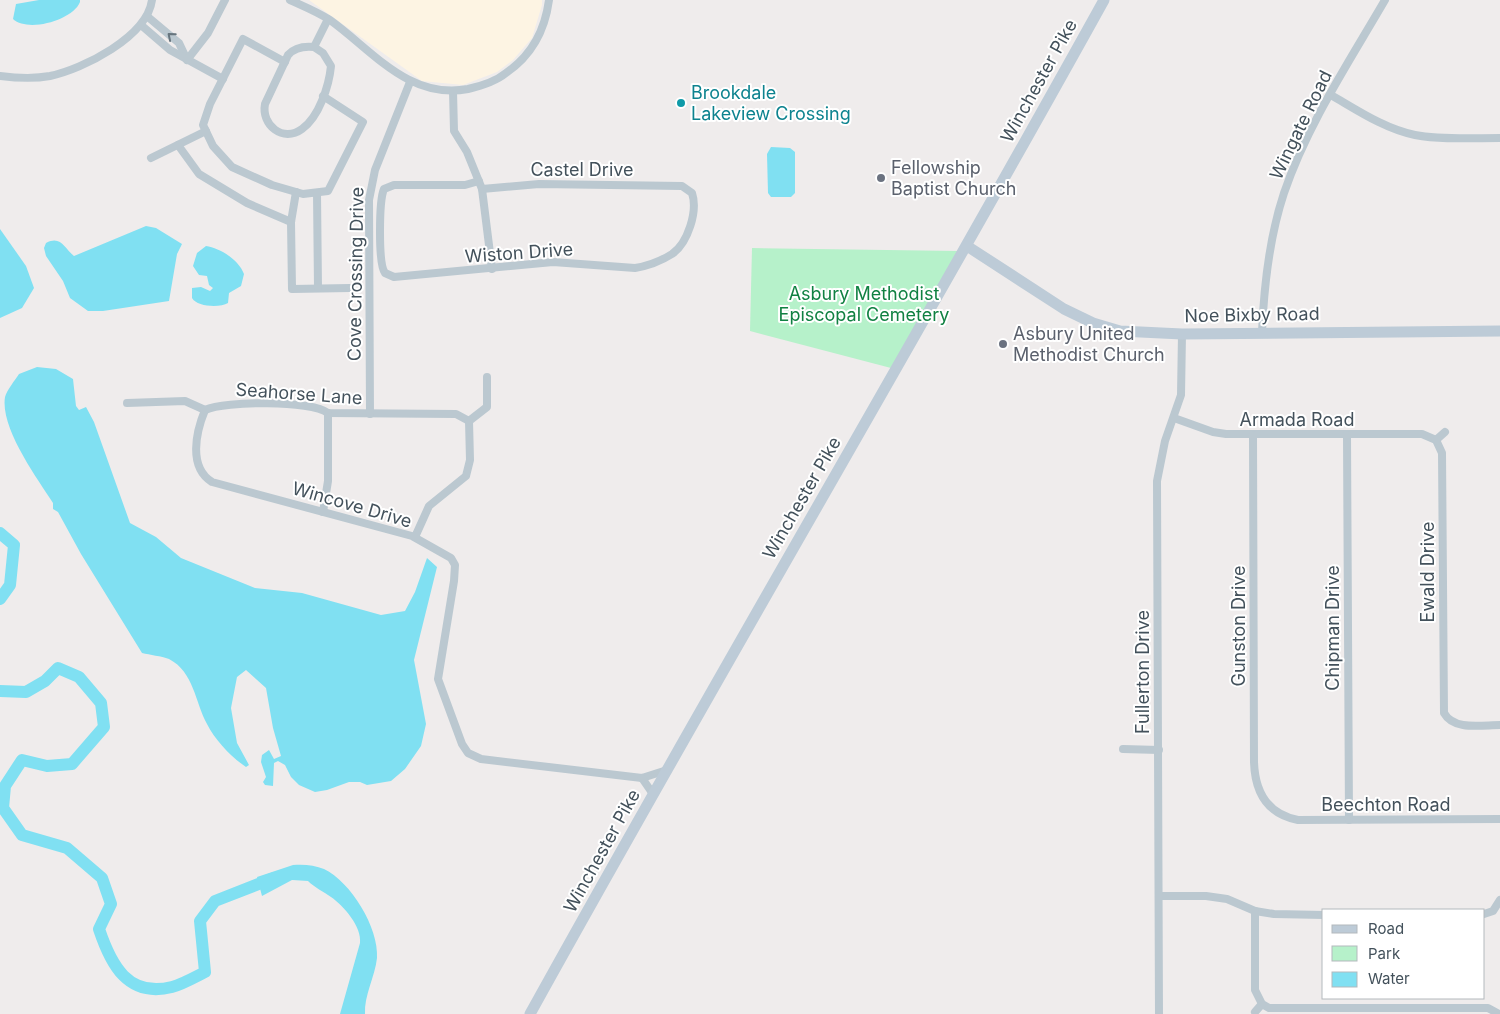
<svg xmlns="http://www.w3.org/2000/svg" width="1500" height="1014" viewBox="0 0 1500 1014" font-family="Inter,sans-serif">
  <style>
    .commercial { fill: #fdf4e3 }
    .green { fill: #b6f1ca }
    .water { fill: #80e0f2 }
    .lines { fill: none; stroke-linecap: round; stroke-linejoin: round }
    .river { stroke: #80e0f2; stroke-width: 12 }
    .street { stroke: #bbc8d0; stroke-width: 8 }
    .secondary { stroke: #bdcbd7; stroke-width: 11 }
    .oneway { stroke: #67757e }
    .culture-dot { fill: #0f9aa8; stroke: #fff; stroke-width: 2 }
    .worship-dot { fill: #6b7280; stroke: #fff; stroke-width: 2 }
    .labels { text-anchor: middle; stroke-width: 4; stroke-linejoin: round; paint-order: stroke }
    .street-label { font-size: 18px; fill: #43515b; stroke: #fff }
    .culture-label { font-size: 18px; fill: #0d838f; stroke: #fff; text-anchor: start }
    .worship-label { font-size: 18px; fill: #5b616d; stroke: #fff; text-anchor: start }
    .park-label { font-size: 18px; fill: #108142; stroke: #fff }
  </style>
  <rect width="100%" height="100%" fill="#efecec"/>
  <!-- commercial -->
  <polygon class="commercial" points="309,0 542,0 542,5 532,38 513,60 497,72 463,85 422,81"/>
  <!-- green -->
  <polygon class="green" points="752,248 958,251 891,368 750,331"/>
  <!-- water -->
  <g class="water">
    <path d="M39,0H80V2C73,20 28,33 13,19L16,4Z"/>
    <polygon points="771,147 790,148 795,152 795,193 791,197 771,197 768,193 767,154"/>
    <path d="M146,226L156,228L182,244L177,254L169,301L103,311H88L70,298L63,281L46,256L44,248L46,243C61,235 64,248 74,256Z"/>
    <polygon points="0,229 26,266 34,288 22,308 0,318"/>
    <path d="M206,246C220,248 239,260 244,274L241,286L229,293L228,303C220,308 197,307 192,298V288L201,287L210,291L213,288L209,285L207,276L199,275L193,266L197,253Z"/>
    <path d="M37,367L56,369L73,379L76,406L79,410L86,407L94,422L130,523L156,537L181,558L255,588L302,593L381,615L405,611L415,592L427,558L437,567L414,660L426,724L421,746L405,769L391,781L367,785L360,782H349L327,790L315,792L299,785L291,777L285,765L278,761L274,763L273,786L265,785L263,782L266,777L261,762L262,755L269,750L274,759L281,756L273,728L266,688L246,670L237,677L231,708L237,743L249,765L246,767C231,757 215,740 207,724C195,702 194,672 169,659C161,656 150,655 142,653L81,554L58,512L53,509V503C37,478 0,428 5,397C7,390 15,380 19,374Z"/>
    <path d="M293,865C303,864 315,865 324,869C351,882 379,928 377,958C375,977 364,995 365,1014H340L360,943C362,927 344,906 331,897C323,891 315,888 308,881L292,880L262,896L257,877Z"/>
  </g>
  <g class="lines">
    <!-- river -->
    <g class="river">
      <polyline points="0,533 14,545 10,585 0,599"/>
      <path d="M0,691L26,692L45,681L58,668L79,677L101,703L104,727L72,764L47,766L22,760L5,786L3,808L22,835L67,848L102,878L111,904L99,929C111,965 128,998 172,987C183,984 195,977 205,972L200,921L215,901L274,878"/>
    </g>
    <!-- street -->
    <g class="street">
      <path d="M290,0C303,6 318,12 330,20C373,51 409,100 468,89C481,86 495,82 506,73C531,56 545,30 549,0"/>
      <polyline points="148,17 179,43 187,60"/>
      <polyline points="141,25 170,50 223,79"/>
      <path d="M314,47L323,53L331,66C329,86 319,117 302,129C283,143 261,125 265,104L288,55C295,47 304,46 314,47L328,19"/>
      <polyline points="187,60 208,33 225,0"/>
      <polyline points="285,62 243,39 210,104 203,125 213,146 232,167 272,185 303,194 328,191 363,122 323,96"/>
      <path d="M0,76C16,78 34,79 50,76C83,69 147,37 152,0"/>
      <polyline points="453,91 454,131 467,152 482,189 492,269"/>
      <path d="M1331,95C1357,110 1385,129 1415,135C1442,140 1472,138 1500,138"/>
      <polyline points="178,145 199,174 247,203 291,222"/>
      <polyline points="151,158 206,131"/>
      <path d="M479,181L465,185H394L384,189C379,200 378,264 385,273L394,277L553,262L635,268C648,266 661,261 672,254C688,243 698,211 692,193L682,186L539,184L482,189"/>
      <polyline points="296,192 291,222 292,289 350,288"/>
      <polyline points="317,193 318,288"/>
      <path d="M1262,332C1264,285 1269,238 1284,193C1307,125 1349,62 1385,0"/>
      <polyline points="127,403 185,401 205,410"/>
      <path d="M205,410C196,432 188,467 212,482L412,536L451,558L455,565L454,581L438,679L462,744L468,753L481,759L642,778L667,770"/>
      <path d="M205,410C226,401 310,400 328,413L456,414L469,421"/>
      <polyline points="370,414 369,200 375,170 410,82"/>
      <path d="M1174,418L1213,432L1226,434H1422L1436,440L1442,453L1444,713C1454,731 1482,725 1500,725"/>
      <polyline points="469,421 487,407 487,377"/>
      <path d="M1253,435L1254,762C1255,792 1267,814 1298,820L1500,819"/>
      <polyline points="1347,435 1349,820"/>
      <polyline points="1436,440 1445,432"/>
      <polyline points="323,512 328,481 328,413"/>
      <polyline points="415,537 429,506 466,476 470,460 469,421"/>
      <polyline points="1123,749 1159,750"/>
      <polyline points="642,778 653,794"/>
      <polyline points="1159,896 1206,896 1227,899 1255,911 1274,914 1324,915"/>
      <polyline points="1255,911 1255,990 1262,1004 1269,1008 1488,1008 1499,1014"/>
      <polyline points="1484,914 1493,911 1500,900"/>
      <polyline points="1255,1012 1262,1004"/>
      <polyline points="1159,1014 1157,481 1165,441 1181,395 1182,334"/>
    </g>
    <!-- secondary -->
    <g class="secondary">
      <polyline points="967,246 1064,309 1093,323 1120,331 1182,334 1500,331"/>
      <path d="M530,1014C718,674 916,340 1104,0"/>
    </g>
  </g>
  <!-- one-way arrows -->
  <defs><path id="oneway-chevron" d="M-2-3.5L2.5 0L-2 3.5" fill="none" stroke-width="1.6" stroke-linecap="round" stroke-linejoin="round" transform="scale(1.25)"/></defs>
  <use class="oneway" href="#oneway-chevron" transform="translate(171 36) rotate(-140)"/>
  <!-- markers -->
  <circle class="culture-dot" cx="681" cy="103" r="5"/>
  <g class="worship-dot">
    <circle cx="881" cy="178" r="5"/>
    <circle cx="1003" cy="344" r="5"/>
  </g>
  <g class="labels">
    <!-- street labels -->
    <g class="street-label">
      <text transform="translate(1039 81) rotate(-61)" y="6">Winchester Pike</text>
      <text transform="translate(1301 125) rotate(-64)" y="6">Wingate Road</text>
      <text x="582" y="176">Castel Drive</text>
      <text transform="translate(519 253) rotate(-4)" y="6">Wiston Drive</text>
      <text transform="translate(356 274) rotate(-89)" y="6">Cove Crossing Drive</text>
      <text transform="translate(1252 315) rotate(-1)" y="6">Noe Bixby Road</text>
      <text transform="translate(299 394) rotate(4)" y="6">Seahorse Lane</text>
      <text x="1297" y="426">Armada Road</text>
      <text transform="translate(802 498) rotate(-60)" y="6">Winchester Pike</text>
      <text transform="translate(352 505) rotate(16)" y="6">Wincove Drive</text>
      <text transform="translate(1428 572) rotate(-90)" y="6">Ewald Drive</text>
      <text transform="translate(1239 626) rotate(-90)" y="6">Gunston Drive</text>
      <text transform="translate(1333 628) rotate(-90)" y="6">Chipman Drive</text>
      <text transform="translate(1143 672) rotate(-90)" y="6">Fullerton Drive</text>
      <text x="1386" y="811">Beechton Road</text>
      <text transform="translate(602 851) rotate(-61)" y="6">Winchester Pike</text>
    </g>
    <!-- culture labels -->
    <g class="culture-label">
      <text x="691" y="99">Brookdale<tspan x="691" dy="21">Lakeview Crossing</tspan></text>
    </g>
    <!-- worship labels -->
    <g class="worship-label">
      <text x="891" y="174">Fellowship<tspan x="891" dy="21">Baptist Church</tspan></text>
      <text x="1013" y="340">Asbury United<tspan x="1013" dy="21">Methodist Church</tspan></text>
    </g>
    <!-- park labels -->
    <g class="park-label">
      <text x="864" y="300">Asbury Methodist<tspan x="864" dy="21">Episcopal Cemetery</tspan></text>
    </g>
  </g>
  <!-- legend -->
  <rect x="1322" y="909" width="162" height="90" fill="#ffffff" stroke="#b4b9bd"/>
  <rect x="1332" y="925" width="25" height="8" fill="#bdcbd7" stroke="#b4b9bd"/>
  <text x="1368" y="934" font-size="15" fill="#43515b">Road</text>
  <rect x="1332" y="946" width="25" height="15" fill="#b6f1ca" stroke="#b4b9bd"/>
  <text x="1368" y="959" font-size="15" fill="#43515b">Park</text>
  <rect x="1332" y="972" width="25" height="15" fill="#80e0f2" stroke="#b4b9bd"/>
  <text x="1368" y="984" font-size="15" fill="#43515b">Water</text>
</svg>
